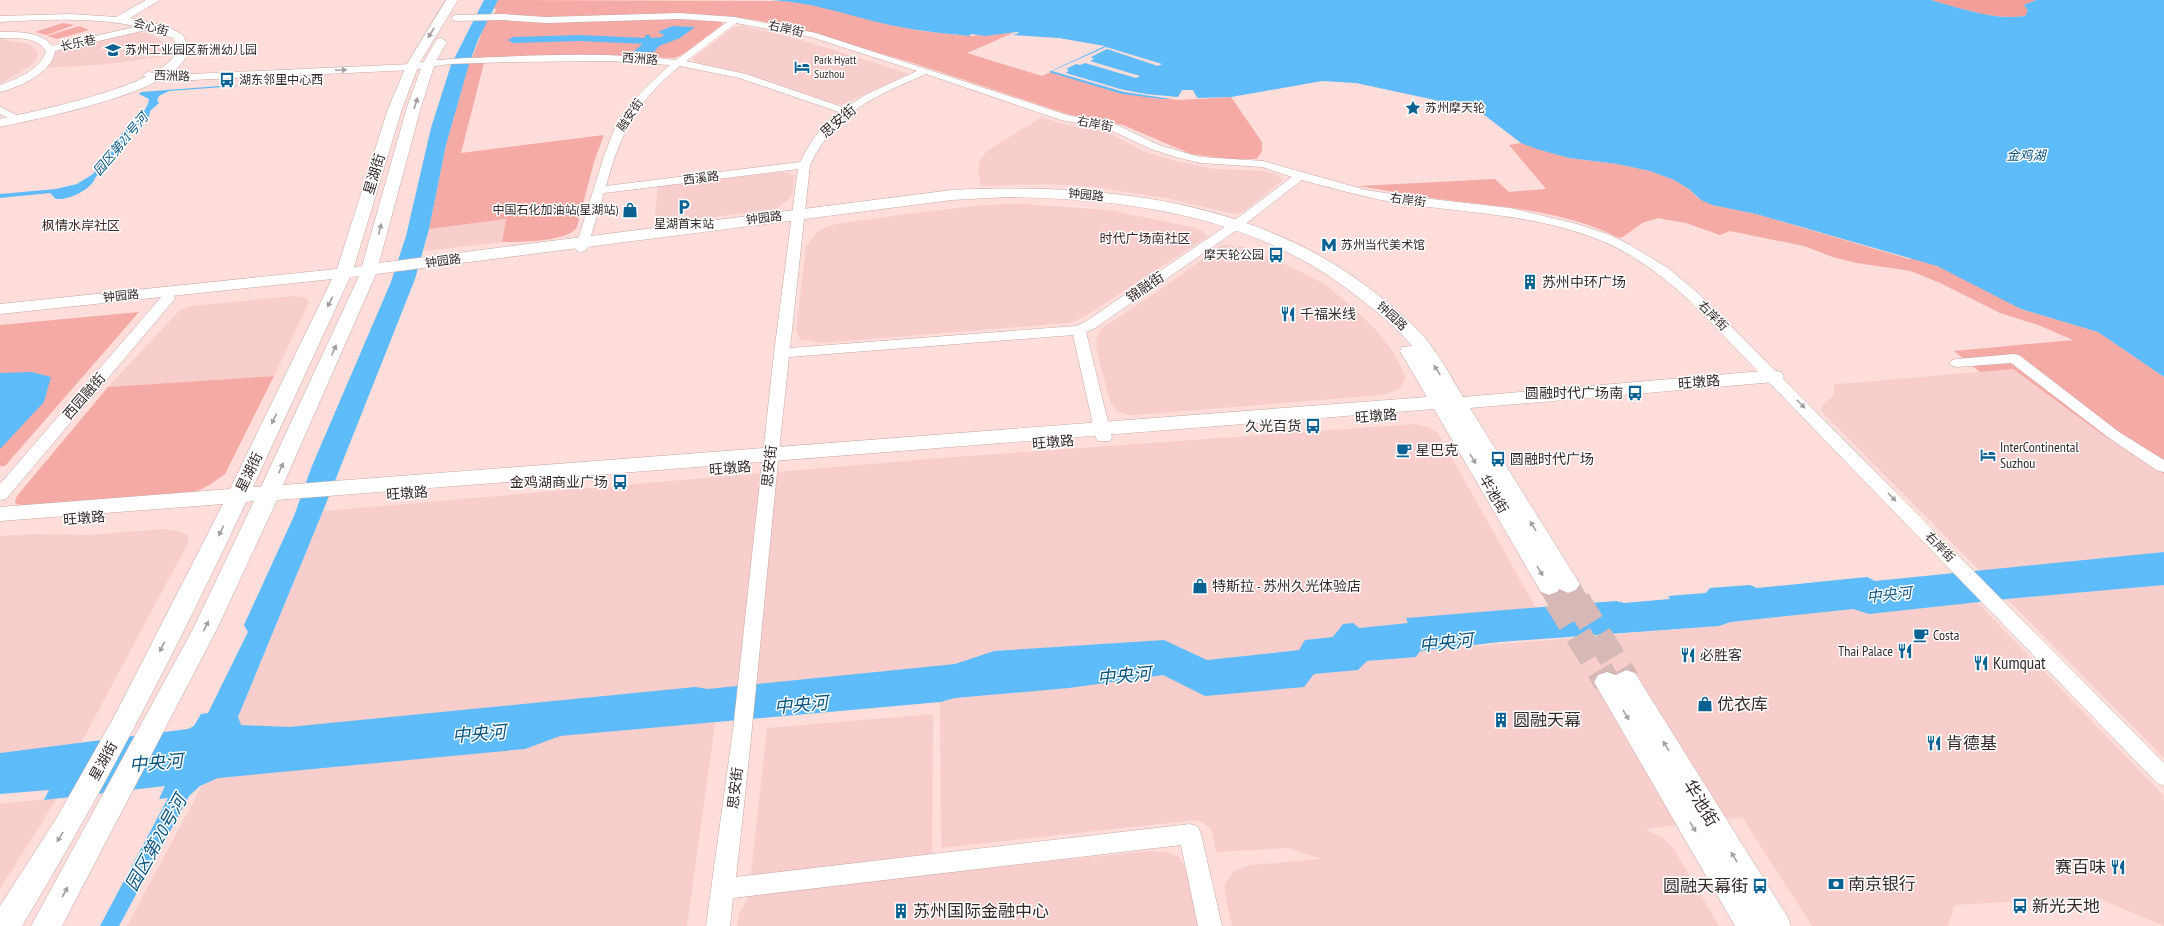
<svg xmlns="http://www.w3.org/2000/svg" width="2164" height="926" viewBox="0 0 2164 926" font-family="'PT Sans Narrow','Noto Sans SC',sans-serif">
  <style>
    .built { fill: #f7cecb }
    .green { fill: #f6aaa6 }
    .forest { fill: #f39e99 }
    .water { fill: #5ebbfc }
    .pier { fill: #feddda }
    .lines { fill: none; stroke-linecap: round; stroke-linejoin: round }
    .river { fill: #5ebbfc; fill-rule: evenodd }
    .major-tunnel-far1 { stroke: #d6b9b6; stroke-width: 21; stroke-dasharray: 21 10; stroke-linecap: butt }
    .major-tunnel { stroke: #d6b9b6; stroke-width: 27; stroke-dasharray: 27 14; stroke-linecap: butt }
    .minor-casing { stroke: #c7a8a5; stroke-width: 1 }
    .major-casing { stroke: #c7a8a5; stroke-width: 1 }
    .minor { fill: #fff; fill-rule: evenodd }
    .major { fill: #fff; fill-rule: evenodd }
    .oneway { fill: #a49f9e }
    .labels { text-anchor: middle; stroke-width: 3; stroke-linejoin: round; paint-order: stroke }
    .far-street-label { font-size: 12px; fill: #352928; stroke: #fff }
    .far-poi-label { font-size: 12px; fill: #352928; stroke: #fff; text-anchor: start }
    .far-water-label { font-size: 13px; font-style: italic; fill: #0b547e; stroke: #fff }
    .far-neighbourhood-label { font-size: 13px; fill: #3f2725; stroke: #fff }
    .street-label { font-size: 14px; fill: #352928; stroke: #fff }
    .poi-label { font-size: 14px; fill: #352928; stroke: #fff; text-anchor: start }
    .water-label { font-size: 15px; font-style: italic; fill: #0b547e; stroke: #fff }
    .near-poi-label { font-size: 17px; fill: #352928; stroke: #fff; text-anchor: start }
    .near-street-label { font-size: 17px; fill: #352928; stroke: #fff }
    .near-water-label { font-size: 18px; font-style: italic; fill: #0b547e; stroke: #fff }
  </style>
  <rect width="100%" height="100%" fill="#feddda"/>
  <!-- built -->
  <g class="built">
    <polygon points="743,26 788,36 907,73 905,75 844,104 836,104 753,76 695,62 693,58 734,27"/>
    <polygon points="138,32 150,34 166,44 169,49 167,56 109,64 46,68 55,57 55,51"/>
    <polygon points="0,39 29,44 36,49 38,54 35,61 29,67 0,84"/>
    <polygon points="1042,117 1066,125 1105,131 1143,151 1175,161 1215,169 1263,171 1276,174 1283,180 1243,212 1233,214 1166,198 1094,187 1049,184 981,186 978,172 980,160 987,151"/>
    <polygon points="781,172 790,173 794,176 793,193 788,200 775,209 654,225 658,186"/>
    <polygon points="1022,204 1109,210 1196,228 1204,232 1207,237 1084,317 1069,323 821,343 800,339 796,331 806,247 816,233 824,228 836,224 914,213 983,205"/>
    <polygon points="506,219 502,242 424,251 429,229"/>
    <polygon points="1227,245 1244,247 1294,268 1324,284 1350,305 1374,328 1393,352 1404,373 1405,378 1401,388 1382,395 1136,415 1129,415 1117,411 1110,401 1096,347 1097,336 1101,329 1167,285 1220,246"/>
    <polygon points="294,296 306,298 309,302 274,376 108,387 180,310 192,306"/>
    <polygon points="2013,369 2103,435 2164,474 2164,552 1980,571 1821,411 1822,406 1834,395 1834,385 1839,384"/>
    <polygon points="1415,424 1431,428 1438,433 1536,608 1407,618 1409,623 1359,628 1353,623 1333,637 1305,640 1299,650 1207,660 1164,640 994,651 955,664 720,688 687,926 127,926 238,718 323,511 928,459"/>
    <polygon points="165,529 182,532 187,535 188,543 81,743 0,753 0,536 32,534 88,535"/>
    <polygon points="2164,585 2164,758 2007,599"/>
    <polygon points="1977,602 2164,796 2164,926 2095,897 1955,905 1948,926 1812,926 1742,817 1645,829 1663,838 1674,849 1719,926 1232,926 1225,893 1225,884 1234,871 1251,865 1321,859 1288,848 1216,852 1211,828 1197,820 941,848 940,702 955,698 1069,688 1163,675 1205,696 1314,674 1358,670 1367,661 1416,657 1419,651 1719,626 1731,622 1853,609 1869,614"/>
    <polygon points="933,714 932,874 1149,851 1167,852 1179,857 1187,871 1198,926 737,926 740,911 748,899 767,728"/>
    <polygon points="57,798 0,889 0,804"/>
  </g>
  <!-- green -->
  <g class="green">
    <polygon points="498,0 784,1 825,7 881,23 922,31 969,36 1013,33 967,53 1042,76 1055,70 1198,99 1231,97 1262,142 1262,151 1257,159 1227,159 1191,154 1123,125 1070,115 907,61 795,29 756,20 723,16 550,18 493,15 497,9 493,9"/>
    <polygon points="664,17 720,21 723,24 682,55 674,58 607,55 472,58 486,22 491,18"/>
    <polygon points="63,23 74,25 47,35 35,32"/>
    <polygon points="79,26 89,30 57,39 47,36"/>
    <path d="M469,63H484L461,153L604,135L594,162L577,227C569,242 518,242 502,242L506,219L429,229L446,145Z"/>
    <path d="M1521,143L1569,158L1617,164L1650,171L1674,180L1689,189L1698,198L1712,205L1756,214L1909,259L1914,258L1951,271L2021,309L2098,332L2164,377V474L2103,435L2013,369L1980,372L1954,351L2073,340L2038,325L2000,313L1940,283L1911,271L1857,263L1833,257L1804,246L1730,231L1720,235L1686,223L1658,218L1642,223L1623,237L1619,238C1566,211 1504,207 1446,200C1417,196 1388,191 1359,186L1495,179L1509,192L1546,189L1509,145Z"/>
    <polygon points="139,312 5,466 0,466 0,325"/>
    <polygon points="274,376 225,474 211,484 194,493 28,506 16,504 15,501 17,496 108,387"/>
  </g>
  <!-- forest -->
  <path class="forest" d="M1931,0H2036L2024,5L2028,11L2025,16C1996,21 1959,8 1931,0Z"/>
  <!-- water -->
  <g class="water">
    <polygon points="484,0 498,0 478,40 469,64 446,145 429,229 415,279 323,511 238,717 241,725 289,727 695,687 708,689 955,664 994,651 1164,640 1207,660 1299,650 1305,640 1333,637 1343,624 1353,623 1359,628 1408,623 1406,618 1616,601 1624,603 1670,599 1668,596 1706,593 1710,588 1750,585 1757,588 1867,577 1875,581 2164,552 2164,585 2007,599 1869,614 1853,609 1731,622 1719,626 1500,642 1420,651 1416,657 1367,661 1358,670 1314,674 1304,687 1205,696 1163,675 1069,688 955,698 940,702 560,736 525,749 218,778 200,786 189,796 119,926 100,926 168,798 159,799 165,786 44,800 49,790 0,794 0,753 188,729 194,726 201,714 208,713 248,632 244,625 294,516 312,466 391,282 406,236 431,128 451,65"/>
    <path d="M771,0H1931C1959,8 1997,21 2025,16L2028,11L2024,5L2036,0H2164V377L2098,332L2021,309L1937,266L1756,214L1712,205L1701,200L1689,189L1674,180L1650,171L1617,164L1569,158L1537,149L1521,143L1483,114L1435,100L1356,83L1322,81L1231,97L1163,99L1122,94L1049,72L1105,46L1059,38L1013,35L1019,33L1017,32L985,36L971,34L969,36C940,33 910,30 881,23C844,14 811,2 771,0Z"/>
    <polygon points="672,26 695,27 680,38 659,46 654,52 633,52 645,42 645,35 649,35 651,38 662,37 664,35 658,32"/>
    <path d="M233,85L237,86L169,91L159,96L157,101L159,103L150,111L149,117L134,128L124,146L117,151L95,178C91,190 69,200 56,199L50,193L0,198V194L56,189L77,184L93,174L99,164L119,142L118,138C127,127 148,113 149,99L139,94L141,92Z"/>
    <polygon points="32,372 51,377 44,402 0,449 0,373"/>
  </g>
  <!-- pier -->
  <polygon class="pier" points="1106,47 1162,64 1158,66 1107,49 1091,57 1094,59 1090,61 1140,76 1136,78 1085,63 1080,65 1076,64 1066,69 1069,70 1066,73 1120,89 1146,94 1178,97 1182,90 1193,90 1198,99 1178,100 1124,92 1052,71"/>
  <g class="lines">
    <!-- river -->
    <polygon class="river" points="580,35 646,38 651,41 646,44 580,41 513,43 508,40 513,37"/>
    <!-- major-tunnel-far1 -->
    <g class="major-tunnel-far1">
      <polyline points="1568,584 1578,601"/>
      <polyline points="1549,586 1558,601"/>
    </g>
    <!-- major-tunnel -->
    <g class="major-tunnel">
      <polyline points="1557,600 1607,682"/>
      <polyline points="1577,600 1626,680"/>
    </g>
    <defs>
      <g id="minor">
        <path d="M679,13L735,17L816,33L1067,115L1115,124L1159,145L1186,153L1201,157L1263,161L1366,190L1405,196L1510,208L1577,224L1610,235L1630,245L1668,268L1699,294L2164,763V786L2157,783L1689,300C1663,277 1634,254 1602,241C1539,215 1471,213 1405,204C1370,199 1336,189 1302,180L1240,228L1095,328L1086,332L1112,438L1110,441H1098L1096,438L1073,335L789,357C770,530 756,704 736,877L1190,824L1198,827L1201,834L1222,926H1198L1181,845L733,898L730,926H706L733,730L774,353L798,169L604,193L587,249L581,253L575,249L604,156L614,130L631,104L643,90L670,65L610,61L512,62L449,64L412,70L171,81L148,78L143,75L148,72L171,75L412,64C441,58 470,58 500,57C559,54 617,53 676,60L727,22L679,19L546,23L502,20L455,21L451,18L455,15L502,14L546,17ZM736,23L811,37L917,71L867,94L845,108L746,74L686,61ZM680,66L739,78L839,112C821,125 810,143 800,162L606,186C621,132 636,102 680,66ZM926,74L1061,120L1108,129L1151,149L1179,158L1201,163L1262,167L1292,177L1232,222L1085,322L1076,326L790,348L810,165C836,111 874,97 926,74Z"/>
        <path d="M152,23L156,26L155,28L55,51C52,73 20,87 0,92V85C17,79 40,70 46,51C37,36 15,38 0,38V32C17,32 41,31 52,46Z"/>
        <polygon points="0,107 21,117 22,119 17,122 0,114"/>
        <polygon points="168,294 173,295 175,298 173,301 6,499 0,500 0,484 163,295"/>
        <polygon points="2014,354 2019,355 2119,432 2164,460 2164,472 2158,471 2109,438 2011,363 1957,367 1952,366 1950,363 1952,360 1957,359"/>
      </g>
      <g id="major">
        <path d="M146,0H160L130,18L166,26L183,35L190,50C187,55 184,61 180,65C152,96 42,118 0,127V119C40,110 144,89 171,60C174,57 176,53 178,50L174,39C126,15 53,19 0,22V16L71,14L116,17Z"/>
        <path d="M446,0H458L419,64L402,109L354,267L362,266L407,107L423,63L437,39L441,38L447,42L435,63L421,107L379,263L952,190C1098,183 1255,198 1374,292C1392,306 1410,321 1425,338C1440,356 1451,377 1463,397L1774,370L1781,372L1784,376L1781,380L1774,382L1470,408L1580,584L1576,590L1568,593L1559,589L1557,592L1549,595L1541,592L1434,409L277,500L217,629L62,926H31L193,629L254,501L246,502C178,647 105,789 22,926H0V906L56,819L114,717L223,504L0,521V507L230,489L332,279L0,314V304L337,269L388,109L407,64ZM1008,197C1137,199 1260,217 1363,301C1381,315 1398,329 1412,346L1402,347L1400,351L1427,397L283,485L376,274L952,200ZM359,276L261,487H253L350,277Z"/>
        <polygon points="1626,670 1635,673 1787,916 1791,926 1735,926 1594,682 1598,675 1607,672 1616,675"/>
      </g>
    </defs>
    <!-- minor casing -->
    <use href="#minor" class="minor-casing"/>
    <!-- major casing -->
    <use href="#major" class="major-casing"/>
    <!-- minor -->
    <use href="#minor" class="minor"/>
    <!-- major -->
    <use href="#major" class="major"/>
  </g>
  <!-- one-way arrows -->
  <defs><path id="oneway-solid" d="M-6-.8H1V-3.2L6.5 0L1 3.2V.8H-6Z"/></defs>
  <g class="oneway">
    <use href="#oneway-solid" transform="translate(431 33) rotate(122)"/>
    <use href="#oneway-solid" transform="translate(341 70) rotate(-3)"/>
    <use href="#oneway-solid" transform="translate(416 103) rotate(-72)"/>
    <use href="#oneway-solid" transform="translate(380 229) rotate(-75)"/>
    <use href="#oneway-solid" transform="translate(330 302) rotate(116)"/>
    <use href="#oneway-solid" transform="translate(334 350) rotate(-66)"/>
    <use href="#oneway-solid" transform="translate(1437 370) rotate(-123)"/>
    <use href="#oneway-solid" transform="translate(1801 404) rotate(46)"/>
    <use href="#oneway-solid" transform="translate(274 419) rotate(116)"/>
    <use href="#oneway-solid" transform="translate(1473 459) rotate(59)"/>
    <use href="#oneway-solid" transform="translate(281 468) rotate(-66)"/>
    <use href="#oneway-solid" transform="translate(1892 497) rotate(46)"/>
    <use href="#oneway-solid" transform="translate(1533 526) rotate(-121)"/>
    <use href="#oneway-solid" transform="translate(221 531) rotate(116)"/>
    <use href="#oneway-solid" transform="translate(1540 571) rotate(59)"/>
    <use href="#oneway-solid" transform="translate(206 626) rotate(-64)"/>
    <use href="#oneway-solid" transform="translate(162 647) rotate(116)"/>
    <use href="#oneway-solid" transform="translate(1626 715) rotate(59)"/>
    <use href="#oneway-solid" transform="translate(1666 746) rotate(-121)"/>
    <use href="#oneway-solid" transform="translate(1693 827) rotate(59)"/>
    <use href="#oneway-solid" transform="translate(60 837) rotate(122)"/>
    <use href="#oneway-solid" transform="translate(1734 857) rotate(-121)"/>
    <use href="#oneway-solid" transform="translate(65 892) rotate(-61)"/>
  </g>
  <!-- icons -->
  <defs>
    <symbol id="school-bare" viewBox="-9 -9 18 18"><path d="M0-5L7-2L0 1L-7-2ZM-4 1L0 2.5L4 1V4Q0 6-4 4Z" fill="#0a6293" stroke="#fff" stroke-width="2.5" paint-order="stroke"/></symbol>
    <symbol id="hotel-bare" viewBox="-9 -9 18 18"><path d="M-6-4.5h1.5V1H6V5H4.5V3h-9V5H-6ZM-4 0a1.8 1.8 0 1 1 3.6 0ZM.5 0V-2.5h3Q6-2.5 6 0Z" fill="#0a6293" stroke="#fff" stroke-width="2.5" paint-order="stroke"/></symbol>
    <symbol id="bus-bare" viewBox="-9 -9 18 18"><path d="M-5-6H5V4H4V6H2V4H-2V6H-4V4H-5ZM-3.5-4V0h7V-4ZM-3.5 1.2v1.5H-2V1.2ZM2 1.2v1.5H3.5V1.2Z" fill="#0a6293" stroke="#fff" stroke-width="2.5" paint-order="stroke"/></symbol>
    <symbol id="sight-bare" viewBox="-9 -9 18 18"><path d="M0-6L1.8-2.2L6-1.7L2.9 1.2L3.7 5.4L0 3.3L-3.7 5.4L-2.9 1.2L-6-1.7L-1.8-2.2Z" fill="#0a6293" stroke="#fff" stroke-width="2.5" paint-order="stroke"/></symbol>
    <symbol id="parking-bare" viewBox="-9 -9 18 18"><path d="M-3.5-5.5H1a3.5 3.5 0 0 1 0 7H-1V5.5H-3.5ZM-1-3.4V-.6H.8a1.4 1.4 0 0 0 0-2.8Z" fill="#0a6293" stroke="#fff" stroke-width="2.5" paint-order="stroke"/></symbol>
    <symbol id="shop-bare" viewBox="-9 -9 18 18"><path d="M-5-2.5h2.3a2.7 3.5 0 0 1 5.4 0H5L5.5 6h-11ZM-1.5-2.5h3a1.5 2.3 0 0 0-3 0Z" fill="#0a6293" stroke="#fff" stroke-width="2.5" paint-order="stroke"/></symbol>
    <symbol id="metro-bare" viewBox="-9 -9 18 18"><path d="M-5.5 5V-5H-3L0 0L3-5H5.5V5H3V-.5L0 4L-3-.5V5Z" fill="#0a6293" stroke="#fff" stroke-width="2.5" paint-order="stroke"/></symbol>
    <symbol id="building-bare" viewBox="-9 -9 18 18"><path d="M-4-6H4V6H1V3H-1V6H-4ZM-2.5-4.3h1.7v1.8h-1.7ZM.8-4.3h1.7v1.8H.8ZM-2.5-1h1.7V.8h-1.7ZM.8-1h1.7V.8H.8Z" fill="#0a6293" stroke="#fff" stroke-width="2.5" paint-order="stroke"/></symbol>
    <symbol id="restaurant-bare" viewBox="-9 -9 18 18"><path d="M-5-6h1v4h1v-4h1v4h1v-4h1v5L-1.5 .5V6h-2V.5L-5-1ZM5-6V6H3V1.5H1.5Q1.5-4 5-6Z" fill="#0a6293" stroke="#fff" stroke-width="2.5" paint-order="stroke"/></symbol>
    <symbol id="cafe-bare" viewBox="-9 -9 18 18"><path d="M-5.5-4.5H6V0H3Q3 3.5 0 3.5H-2.5Q-5.5 3.5-5.5 0ZM3-3.2v2h1.7v-2ZM-6 4.5H4V6H-6Z" fill="#0a6293" stroke="#fff" stroke-width="2.5" paint-order="stroke"/></symbol>
    <symbol id="bank-bare" viewBox="-9 -9 18 18"><path d="M-6-4H6V4H-6ZM0-2.3a2.3 2.3 0 1 0 0 4.6a2.3 2.3 0 1 0 0-4.6Z" fill="#0a6293" stroke="#fff" stroke-width="2.5" paint-order="stroke"/></symbol>
  </defs>
  <g fill-rule="evenodd">
    <use href="#school-bare" x="102" y="39" width="22" height="22"/>
    <use href="#hotel-bare" x="791" y="56" width="22" height="22"/>
    <use href="#bus-bare" x="216" y="69" width="22" height="22"/>
    <use href="#sight-bare" x="1402" y="97" width="22" height="22"/>
    <use href="#parking-bare" x="673" y="196" width="22" height="22"/>
    <use href="#shop-bare" x="619" y="199" width="22" height="22"/>
    <use href="#metro-bare" x="1318" y="234" width="22" height="22"/>
    <use href="#bus-bare" x="1265" y="244" width="22" height="22"/>
    <use href="#building-bare" x="1519" y="271" width="22" height="22"/>
    <use href="#restaurant-bare" x="1277" y="303" width="22" height="22"/>
    <use href="#bus-bare" x="1624" y="382" width="22" height="22"/>
    <use href="#bus-bare" x="1302" y="415" width="22" height="22"/>
    <use href="#cafe-bare" x="1393" y="439" width="22" height="22"/>
    <use href="#hotel-bare" x="1977" y="444" width="22" height="22"/>
    <use href="#bus-bare" x="1487" y="448" width="22" height="22"/>
    <use href="#bus-bare" x="609" y="471" width="22" height="22"/>
    <use href="#shop-bare" x="1189" y="575" width="22" height="22"/>
    <use href="#cafe-bare" x="1910" y="624" width="22" height="22"/>
    <use href="#restaurant-bare" x="1894" y="640" width="22" height="22"/>
    <use href="#restaurant-bare" x="1677" y="644" width="22" height="22"/>
    <use href="#restaurant-bare" x="1970" y="652" width="22" height="22"/>
    <use href="#shop-bare" x="1694" y="693" width="22" height="22"/>
    <use href="#building-bare" x="1490" y="709" width="22" height="22"/>
    <use href="#restaurant-bare" x="1923" y="732" width="22" height="22"/>
    <use href="#restaurant-bare" x="2107" y="856" width="22" height="22"/>
    <use href="#bank-bare" x="1825" y="873" width="22" height="22"/>
    <use href="#bus-bare" x="1749" y="875" width="22" height="22"/>
    <use href="#bus-bare" x="2009" y="895" width="22" height="22"/>
    <use href="#building-bare" x="890" y="900" width="22" height="22"/>
  </g>
  <g class="labels">
    <!-- far-street labels -->
    <g class="far-street-label">
      <text transform="translate(151 27) rotate(16)" y="4">会心街</text>
      <text transform="translate(786 29) rotate(13)" y="4">右岸街</text>
      <text transform="translate(78 43) rotate(-12)" y="4">长乐巷</text>
      <text transform="translate(640 59) rotate(4)" y="4">西洲路</text>
      <text transform="translate(172 76) rotate(2)" y="4">西洲路</text>
      <text transform="translate(630 115) rotate(-56)" y="4">融安街</text>
      <text transform="translate(1095 124) rotate(11)" y="4">右岸街</text>
      <text transform="translate(701 178) rotate(-7)" y="4">西溪路</text>
      <text transform="translate(1086 195) rotate(6)" y="4">钟园路</text>
      <text transform="translate(1408 200) rotate(8)" y="4">右岸街</text>
      <text transform="translate(764 218) rotate(-7)" y="4">钟园路</text>
      <text transform="translate(443 261) rotate(-8)" y="4">钟园路</text>
      <text transform="translate(121 296) rotate(-6)" y="4">钟园路</text>
      <text transform="translate(1392 316) rotate(43)" y="4">钟园路</text>
      <text transform="translate(1713 316) rotate(45)" y="4">右岸街</text>
      <text transform="translate(1940 547) rotate(46)" y="4">右岸街</text>
    </g>
    <!-- far-poi labels -->
    <g class="far-poi-label">
      <text x="125" y="54">苏州工业园区新洲幼儿园</text>
      <text x="814" y="64">Park Hyatt<tspan x="814" dy="14">Suzhou</tspan></text>
      <text x="239" y="84">湖东邻里中心西</text>
      <text x="1425" y="112">苏州摩天轮</text>
      <text x="618" y="214" text-anchor="end">中国石化加油站(星湖站)</text>
      <text x="684" y="228" text-anchor="middle">星湖首末站</text>
      <text x="1341" y="249">苏州当代美术馆</text>
      <text x="1264" y="259" text-anchor="end">摩天轮公园</text>
    </g>
    <!-- far-water labels -->
    <g class="far-water-label">
      <text transform="translate(120 144) rotate(-50)" y="5">园区第21号河</text>
      <text x="2026" y="160">金鸡湖</text>
    </g>
    <!-- far-neighbourhood labels -->
    <g class="far-neighbourhood-label">
      <text x="81" y="230">枫情水岸社区</text>
      <text x="1145" y="243">时代广场南社区</text>
    </g>
    <!-- street labels -->
    <g class="street-label">
      <text transform="translate(838 121) rotate(-41)" y="5">思安街</text>
      <text transform="translate(374 174) rotate(-73)" y="5">星湖街</text>
      <text transform="translate(1145 287) rotate(-34)" y="5">锦融街</text>
      <text transform="translate(1699 382) rotate(-5)" y="5">旺墩路</text>
      <text transform="translate(84 396) rotate(-49)" y="5">西园融街</text>
      <text transform="translate(1376 416) rotate(-5)" y="5">旺墩路</text>
      <text transform="translate(1053 442) rotate(-5)" y="5">旺墩路</text>
      <text transform="translate(769 466) rotate(-84)" y="5">思安街</text>
      <text transform="translate(730 468) rotate(-5)" y="5">旺墩路</text>
      <text transform="translate(249 472) rotate(-64)" y="5">星湖街</text>
      <text transform="translate(407 493) rotate(-4)" y="5">旺墩路</text>
      <text transform="translate(1494 494) rotate(59)" y="5">华池街</text>
      <text transform="translate(84 518) rotate(-5)" y="5">旺墩路</text>
      <text transform="translate(103 761) rotate(-61)" y="5">星湖街</text>
      <text transform="translate(735 788) rotate(-83)" y="5">思安街</text>
    </g>
    <!-- poi labels -->
    <g class="poi-label">
      <text x="1542" y="287">苏州中环广场</text>
      <text x="1300" y="319">千福米线</text>
      <text x="1623" y="398" text-anchor="end">圆融时代广场南</text>
      <text x="1301" y="431" text-anchor="end">久光百货</text>
      <text x="2000" y="452">InterContinental<tspan x="2000" dy="16">Suzhou</tspan></text>
      <text x="1416" y="455">星巴克</text>
      <text x="1510" y="464">圆融时代广场</text>
      <text x="608" y="487" text-anchor="end">金鸡湖商业广场</text>
      <text x="1212" y="591">特斯拉 - 苏州久光体验店</text>
      <text x="1933" y="640">Costa</text>
      <text x="1893" y="656" text-anchor="end">Thai Palace</text>
      <text x="1700" y="660">必胜客</text>
    </g>
    <!-- water labels -->
    <g class="water-label">
      <text transform="translate(1889 595) rotate(-6)" y="5">中央河</text>
    </g>
    <!-- near-poi labels -->
    <g class="near-poi-label">
      <text x="1993" y="669">Kumquat</text>
      <text x="1717" y="710">优衣库</text>
      <text x="1513" y="726">圆融天幕</text>
      <text x="1946" y="749">肯德基</text>
      <text x="2106" y="873" text-anchor="end">赛百味</text>
      <text x="1848" y="890">南京银行</text>
      <text x="1748" y="892" text-anchor="end">圆融天幕街</text>
      <text x="2032" y="912">新光天地</text>
      <text x="913" y="917">苏州国际金融中心</text>
    </g>
    <!-- near-street labels -->
    <g class="near-street-label">
      <text transform="translate(1701 803) rotate(59)" y="6">华池街</text>
    </g>
    <!-- near-water labels -->
    <g class="near-water-label">
      <text transform="translate(1446 643) rotate(-6)" y="6">中央河</text>
      <text transform="translate(1124 676) rotate(-5)" y="6">中央河</text>
      <text transform="translate(801 705) rotate(-5)" y="6">中央河</text>
      <text transform="translate(479 734) rotate(-5)" y="6">中央河</text>
      <text transform="translate(156 763) rotate(-5)" y="6">中央河</text>
      <text transform="translate(156 843) rotate(-61)" y="6">园区第20号河</text>
    </g>
  </g>
</svg>
